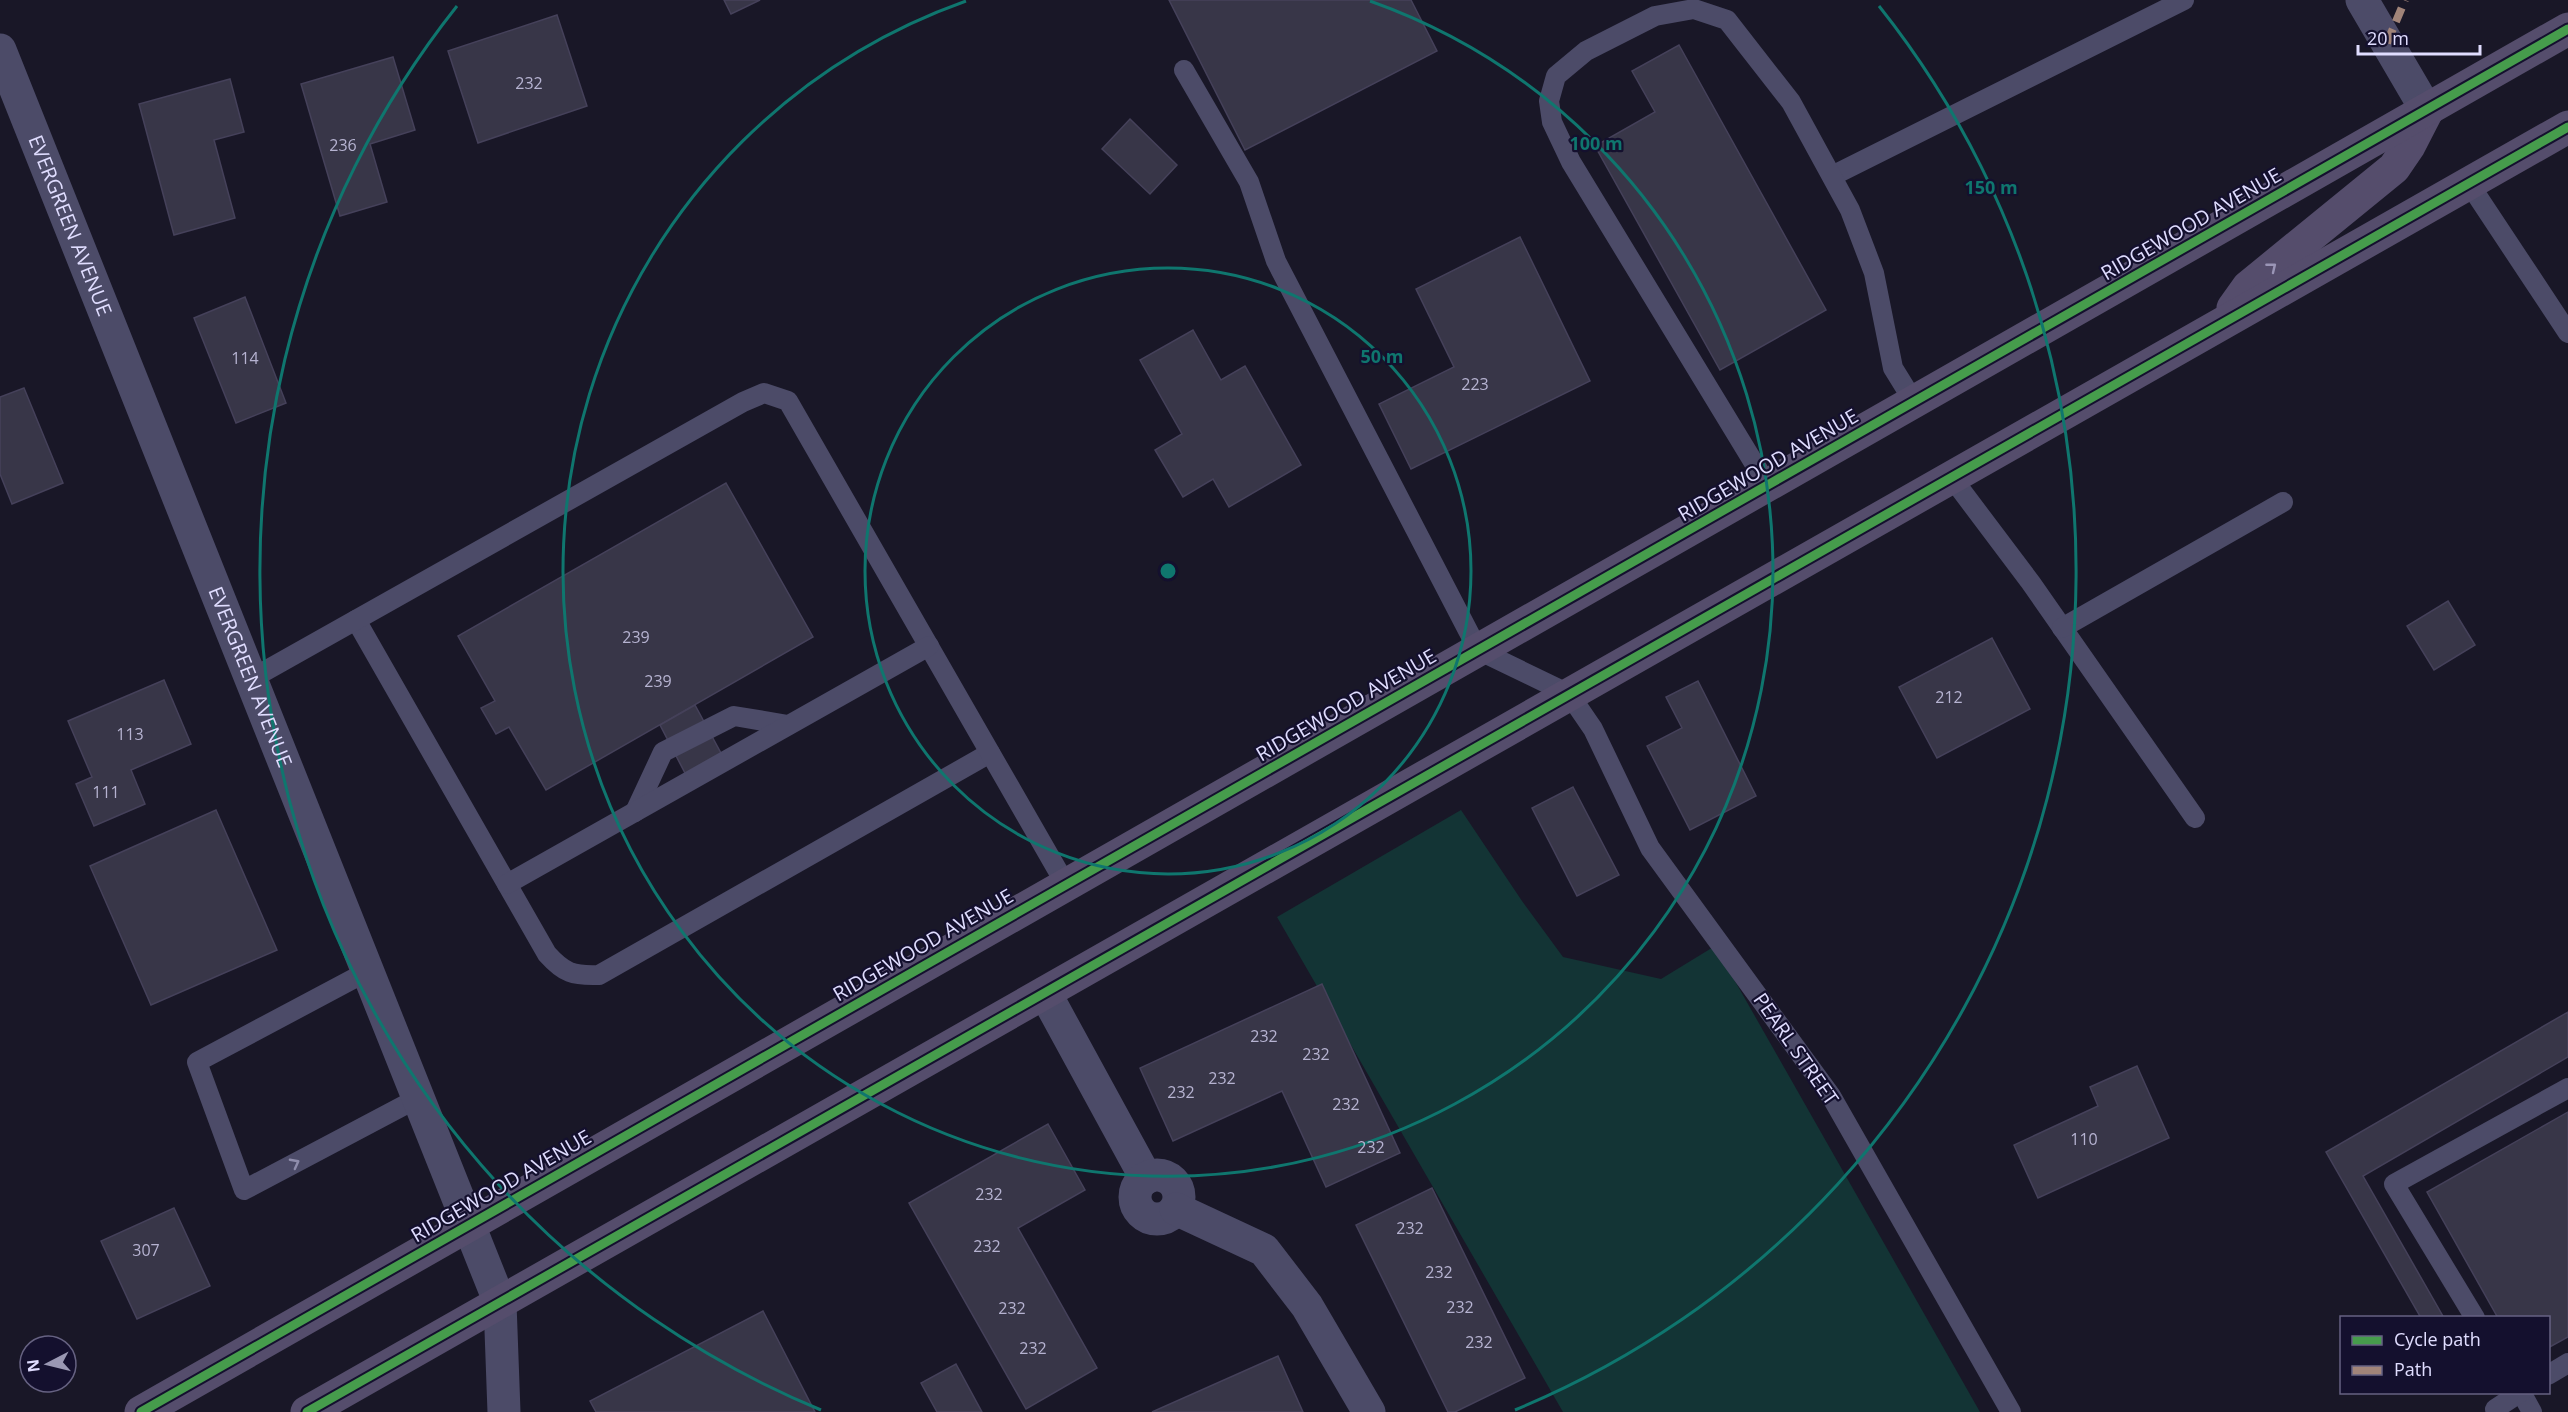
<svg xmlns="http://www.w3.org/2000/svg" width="2568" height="1412" viewBox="0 0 2568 1412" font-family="'Open Sans',sans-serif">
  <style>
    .green { fill: #133435 }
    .building { fill: #383648; stroke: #45415a; stroke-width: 1.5 }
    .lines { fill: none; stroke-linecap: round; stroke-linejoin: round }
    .service { stroke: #4c4b68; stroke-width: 20 }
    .minor { stroke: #4c4b68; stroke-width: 33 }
    .primary { stroke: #554d6c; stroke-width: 33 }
    .quiet { stroke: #a18479; stroke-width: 8; stroke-dasharray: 15 8; stroke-linecap: butt }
    .cycleway-casing { stroke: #14102e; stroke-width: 13 }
    .cycleway { stroke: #469c4c; stroke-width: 9 }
    .oneway { stroke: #9a95b6 }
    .oneway2 { stroke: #8f8dac }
    .ring { fill: none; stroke: #0f766e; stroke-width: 3 }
    .labels { text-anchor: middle; stroke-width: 4.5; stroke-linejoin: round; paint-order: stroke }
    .number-label { font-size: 16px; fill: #b6b3d1 }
    .street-label { font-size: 20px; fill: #e0ddff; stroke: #14102e }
    .centre { fill: #0f766e; stroke: #14102e; stroke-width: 3 }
    .ring-label { font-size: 18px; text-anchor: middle; font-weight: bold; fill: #0f766e; stroke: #14102e; stroke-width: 4.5; stroke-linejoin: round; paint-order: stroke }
  </style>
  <rect width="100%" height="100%" fill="#191727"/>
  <!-- green -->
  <polygon class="green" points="1461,810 1522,901 1563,957 1661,979 1715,946 1980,1412 1563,1412 1277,917"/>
  <!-- building -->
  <g class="building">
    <polygon points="724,0 760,0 731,14"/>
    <polygon points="1169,0 1411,0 1437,51 1245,150"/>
    <polygon points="557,15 587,106 478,143 448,51"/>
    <polygon points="1679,45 1826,310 1720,370 1595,146 1655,112 1632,71"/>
    <polygon points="393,57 415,130 370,144 387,202 340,216 301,84"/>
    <polygon points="230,79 244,132 214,140 235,218 174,235 139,104"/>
    <polygon points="1130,119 1177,165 1150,194 1102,149"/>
    <polygon points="1520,237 1590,381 1411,469 1379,404 1454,367 1416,289"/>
    <polygon points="245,297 286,403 236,423 194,318"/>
    <polygon points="1193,330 1221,380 1245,366 1301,465 1229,507 1213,479 1183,497 1155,450 1182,434 1140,360"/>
    <polygon points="24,388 63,483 12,504 0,474 0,397"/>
    <polygon points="726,483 813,637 546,790 509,727 496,734 481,708 495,701 458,636"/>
    <polygon points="2448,601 2475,645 2434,670 2407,626"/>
    <polygon points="1992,638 2030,709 1937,758 1899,687"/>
    <polygon points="164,680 191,744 131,770 145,804 94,826 76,784 92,777 68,721"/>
    <polygon points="1698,681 1756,796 1690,830 1647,746 1682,728 1666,697"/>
    <polygon points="695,705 722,755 686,775 660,725"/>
    <polygon points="1573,787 1619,875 1577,896 1532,808"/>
    <polygon points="216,810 277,950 151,1005 90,866"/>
    <polygon points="1322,984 1400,1153 1326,1187 1282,1091 1173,1141 1140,1068"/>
    <polygon points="2568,1012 2568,1057 2363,1176 2444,1318 2421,1318 2326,1152"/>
    <polygon points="2137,1066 2169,1138 2038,1198 2014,1145 2098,1106 2090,1087"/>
    <polygon points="2568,1112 2568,1337 2548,1348 2548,1318 2498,1318 2427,1192"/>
    <polygon points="1048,1124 1085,1190 1018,1228 1097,1368 1026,1409 909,1203"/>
    <polygon points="1432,1188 1525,1378 1455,1412 1448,1412 1356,1225"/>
    <polygon points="174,1208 210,1286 137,1319 101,1241"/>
    <polygon points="763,1311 815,1412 596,1412 590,1401"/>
    <polygon points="1278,1356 1303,1412 1152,1412"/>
    <polygon points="956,1364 982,1412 937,1412 921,1383"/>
  </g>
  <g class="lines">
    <!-- service -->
    <g class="service">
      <polyline points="1184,70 1249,182 1276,261 1478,650 1569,694 1593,729 1650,848 1831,1096 2011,1412"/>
      <polyline points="1832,176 2184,0"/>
      <polyline points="2470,185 2568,333"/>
      <polyline points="1952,478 2031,583 2195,818"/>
      <polyline points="1768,486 1571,162 1552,122 1549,101 1556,76 1586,51 1655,16 1694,9 1727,20 1791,102 1850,210 1874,273 1893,368 1914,402"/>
      <path d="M356,620L547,954C564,973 573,976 599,975L990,753"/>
      <polyline points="2062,628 2283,502"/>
      <polyline points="251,679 743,402 764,393 788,401 1066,885"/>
      <polyline points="635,812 663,752 734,716 788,725"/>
      <polyline points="507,884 929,646"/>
      <polyline points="368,971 197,1062 244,1190 418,1098"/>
      <polyline points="2475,1318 2394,1184 2568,1088"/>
      <polyline points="2548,1375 2568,1363"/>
      <polyline points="2521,1392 2532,1412"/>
      <polyline points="2495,1409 2521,1392"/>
    </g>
    <!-- minor -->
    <g class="minor">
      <polyline points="2362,0 2427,111"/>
      <path id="s1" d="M0,50L500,1303L504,1412"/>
      <polyline points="1045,993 1146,1178"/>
      <circle cx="1157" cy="1197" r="22"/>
      <polyline points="1176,1209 1264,1250 1307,1306 1369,1412"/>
    </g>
    <!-- primary -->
    <g class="primary">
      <polyline points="2233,308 2248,287 2394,168 2409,146 2427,111"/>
      <polyline points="141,1412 2568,29"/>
      <polyline points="307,1412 2568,127"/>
    </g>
    <!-- quiet -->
    <polyline class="quiet" points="2387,43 2405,0"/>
    <defs>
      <g id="cycleway">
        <polyline points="141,1412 2568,29"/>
        <polyline points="307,1412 2568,127"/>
      </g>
    </defs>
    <!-- cycleway casing -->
    <use href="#cycleway" class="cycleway-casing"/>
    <!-- cycleway -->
    <use href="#cycleway" class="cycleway"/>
  </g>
  <!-- one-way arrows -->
  <defs><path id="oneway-chevron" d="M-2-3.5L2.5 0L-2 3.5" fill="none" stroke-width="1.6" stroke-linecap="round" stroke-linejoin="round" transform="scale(1.5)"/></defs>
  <use class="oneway" href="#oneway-chevron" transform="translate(2272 267) rotate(-39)"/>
  <use class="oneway2" href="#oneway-chevron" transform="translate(295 1163) rotate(-28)"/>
  <!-- distance rings -->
  <g class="ring">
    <circle cx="1168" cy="571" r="303"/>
    <path d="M1370 1A605 605 0 1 1 966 1"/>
    <path d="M821 1410A908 908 0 0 1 457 6M1879 6A908 908 0 0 1 1515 1410"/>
  </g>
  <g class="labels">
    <!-- number labels -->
    <g class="number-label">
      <text x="529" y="89">232</text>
      <text x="343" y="151">236</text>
      <text x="245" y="364">114</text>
      <text x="1475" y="390">223</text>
      <text x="636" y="643">239</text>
      <text x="658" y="687">239</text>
      <text x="1949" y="703">212</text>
      <text x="130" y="740">113</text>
      <text x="106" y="798">111</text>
      <text x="1264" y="1042">232</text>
      <text x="1316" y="1060">232</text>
      <text x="1222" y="1084">232</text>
      <text x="1181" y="1098">232</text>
      <text x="1346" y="1110">232</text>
      <text x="2084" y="1145">110</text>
      <text x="1371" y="1153">232</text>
      <text x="989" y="1200">232</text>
      <text x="1410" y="1234">232</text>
      <text x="987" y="1252">232</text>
      <text x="146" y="1256">307</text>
      <text x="1439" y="1278">232</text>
      <text x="1460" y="1313">232</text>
      <text x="1012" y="1314">232</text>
      <text x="1479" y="1348">232</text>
      <text x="1033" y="1354">232</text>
    </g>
    <!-- street labels -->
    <g class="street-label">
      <text transform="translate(2191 224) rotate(-30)" y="7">RIDGEWOOD AVENUE</text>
      <text dy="7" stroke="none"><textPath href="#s1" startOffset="189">EVERGREEN AVENUE</textPath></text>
      <text transform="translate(1768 465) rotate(-30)" y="7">RIDGEWOOD AVENUE</text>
      <text dy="7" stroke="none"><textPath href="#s1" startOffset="675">EVERGREEN AVENUE</textPath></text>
      <text transform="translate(1346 705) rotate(-30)" y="7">RIDGEWOOD AVENUE</text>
      <text transform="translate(923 945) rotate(-30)" y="7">RIDGEWOOD AVENUE</text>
      <text transform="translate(1796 1049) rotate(55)" y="7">PEARL STREET</text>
      <text transform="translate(501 1186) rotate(-30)" y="7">RIDGEWOOD AVENUE</text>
    </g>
  </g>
  <circle cx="1168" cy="571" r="9" class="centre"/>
  <g class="ring-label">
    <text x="1596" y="150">100 m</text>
    <text x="1991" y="194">150 m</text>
    <text x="1382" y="363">50 m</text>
  </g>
  <!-- legend -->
  <rect x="2340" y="1316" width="210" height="78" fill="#14102e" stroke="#666282" stroke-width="1.5"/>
  <rect x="2352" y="1336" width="30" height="9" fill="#469c4c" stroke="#666282" stroke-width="1.5"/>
  <text x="2394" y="1346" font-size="18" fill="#e0ddff">Cycle path</text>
  <rect x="2352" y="1366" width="30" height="9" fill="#a18479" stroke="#666282" stroke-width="1.5"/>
  <text x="2394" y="1376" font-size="18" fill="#e0ddff">Path</text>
  <!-- north arrow -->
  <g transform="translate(48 1364) rotate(263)"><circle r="28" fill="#14102e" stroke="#666282" stroke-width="1.5"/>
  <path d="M0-4.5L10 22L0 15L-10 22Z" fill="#9a98b3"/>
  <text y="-9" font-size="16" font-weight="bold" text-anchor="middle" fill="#e0ddff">N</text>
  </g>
  <!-- scale -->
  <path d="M2358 45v9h122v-9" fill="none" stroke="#e0ddff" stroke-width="3"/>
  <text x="2367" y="45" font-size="18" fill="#e0ddff" stroke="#14102e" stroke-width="4.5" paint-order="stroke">20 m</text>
</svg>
